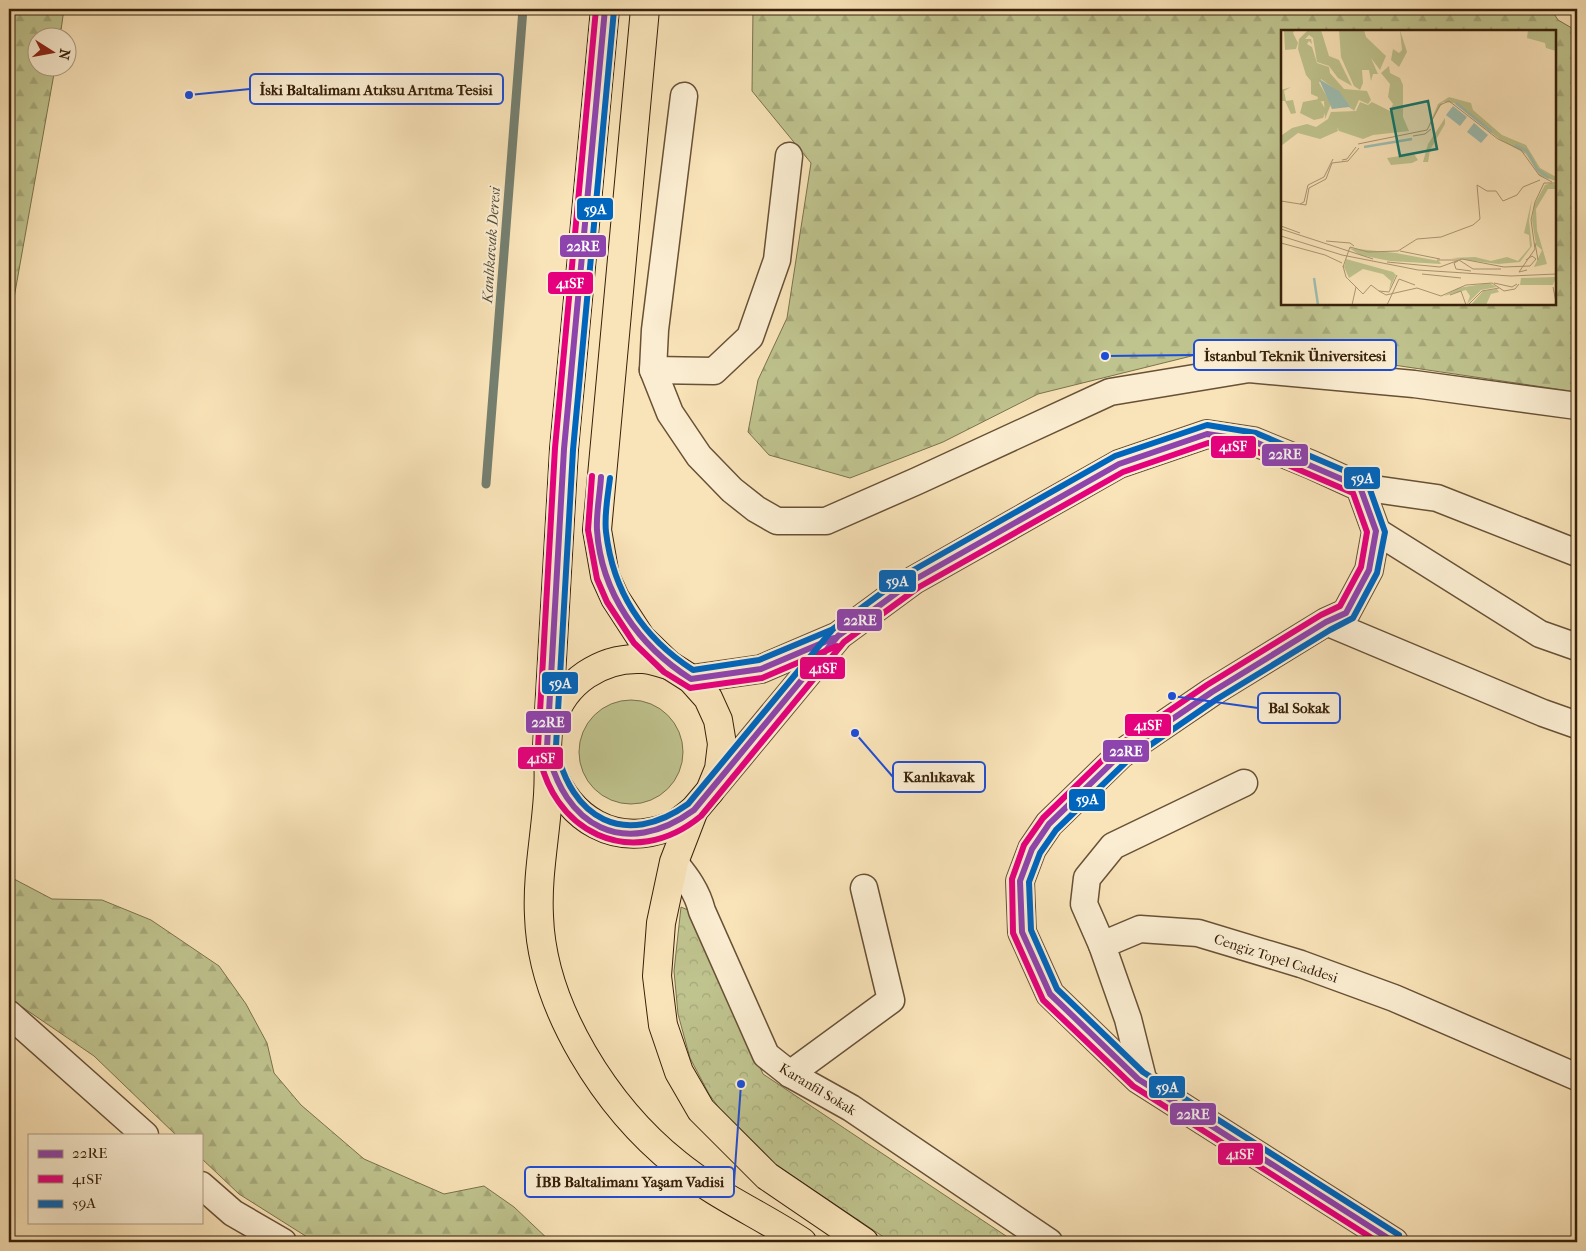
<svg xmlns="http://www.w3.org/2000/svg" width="1586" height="1251" viewBox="0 0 1586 1251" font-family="'IM FELL French Canon',serif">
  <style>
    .green { fill: #bfc38e; stroke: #7b724c }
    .forest { fill: url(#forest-firs); stroke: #7b724c; fill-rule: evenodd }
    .park { fill: url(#park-crowns); stroke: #7b724c }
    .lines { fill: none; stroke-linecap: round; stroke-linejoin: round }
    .stream { stroke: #757f6f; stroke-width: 9 }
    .minor-casing { stroke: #685136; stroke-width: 29 }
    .tertiary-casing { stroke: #685136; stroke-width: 30 }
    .primary-casing { stroke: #37200a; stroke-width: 30 }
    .minor { stroke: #fbedd1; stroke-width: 26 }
    .tertiary { stroke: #fbedd1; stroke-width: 28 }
    .primary { stroke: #f9e3b8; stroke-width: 28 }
    .bus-1-casing { stroke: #fbedd1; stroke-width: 10 }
    .bus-2-casing { stroke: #fbedd1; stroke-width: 10 }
    .bus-3-casing { stroke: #fbedd1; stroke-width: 10 }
    .bus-1 { stroke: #8e44ad; stroke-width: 6 }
    .bus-2 { stroke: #e5007d; stroke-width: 6 }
    .bus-3 { stroke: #0065bd; stroke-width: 6 }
    .labels { text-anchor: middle; stroke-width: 4; stroke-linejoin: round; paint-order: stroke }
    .street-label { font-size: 14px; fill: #37200a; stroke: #fbedd1 }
    .water-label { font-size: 15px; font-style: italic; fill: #564f3c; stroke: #fbedd1 }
    .inset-river { fill: none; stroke: #9ebeb2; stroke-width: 2.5 }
    .inset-road { fill: none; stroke: #ab9572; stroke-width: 1 }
    .view { fill: #0f766e; fill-opacity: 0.15; stroke: #0f766e; stroke-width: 2.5 }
    .inset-edge { fill: none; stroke: #37200a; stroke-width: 2.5 }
    .leader { fill: none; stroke: #1d4ed8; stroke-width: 2 }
    .callout-dot { fill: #1d4ed8; stroke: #fbedd1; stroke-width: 2 }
    .callout { fill: #fbedd1; stroke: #1d4ed8; stroke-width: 2 }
    .callout-label { font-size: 15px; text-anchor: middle; font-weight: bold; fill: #37200a }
    .line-badge { stroke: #fbedd1; stroke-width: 2 }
    .badge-label { font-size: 14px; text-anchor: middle; font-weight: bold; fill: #fff }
  </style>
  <defs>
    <pattern id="forest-firs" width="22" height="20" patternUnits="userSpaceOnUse" patternTransform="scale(1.25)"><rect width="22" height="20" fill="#bfc38e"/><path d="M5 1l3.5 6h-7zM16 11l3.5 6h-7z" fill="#a5a779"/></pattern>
    <pattern id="park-crowns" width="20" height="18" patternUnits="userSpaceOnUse" patternTransform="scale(1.25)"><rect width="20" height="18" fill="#bfc38e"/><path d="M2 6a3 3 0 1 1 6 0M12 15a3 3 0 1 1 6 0" fill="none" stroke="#a5a779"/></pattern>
  </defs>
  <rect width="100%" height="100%" fill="#f9e3b8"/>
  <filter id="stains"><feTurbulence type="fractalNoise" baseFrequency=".004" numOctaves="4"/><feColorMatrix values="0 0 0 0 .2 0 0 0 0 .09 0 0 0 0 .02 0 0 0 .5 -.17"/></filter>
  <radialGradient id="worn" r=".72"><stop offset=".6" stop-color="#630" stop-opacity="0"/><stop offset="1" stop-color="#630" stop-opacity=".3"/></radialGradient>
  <!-- green -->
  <circle class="green" cx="631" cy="752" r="52"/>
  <!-- forest -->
  <g class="forest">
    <polygon points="9,9 64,9 60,37 38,38 38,68 55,68 9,326"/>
    <path d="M753,9H1551L1558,20L1577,31V392L1244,343L1038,394L943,442L850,478L769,455L748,432L758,380L787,318L811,163L752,91ZM1282,31H1555V304H1282Z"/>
    <polygon points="9,879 14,879 52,899 102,900 151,920 219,966 246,1004 267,1043 274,1073 301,1105 364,1159 444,1194 484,1186 514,1207 551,1242 315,1242 239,1194 201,1158 201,1135 176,1135 94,1056 9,998"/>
  </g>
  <!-- park -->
  <polygon class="park" points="681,907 688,910 763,1074 1015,1242 891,1242 769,1160 727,1119 709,1094 690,1058 678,1014 674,971"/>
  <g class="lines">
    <!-- stream -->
    <polyline class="stream" points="486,484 523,9"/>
    <defs>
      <g id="minor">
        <polyline points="684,96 655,330 653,370 670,413 699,456 732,490 756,509 777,521 826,521 917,481 1110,392 1249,369 1414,384 1577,406"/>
        <polyline points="653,370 714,371 750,337 777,260 789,156"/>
        <polyline points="1360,487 1437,498 1577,553"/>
        <polyline points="1376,531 1540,634 1577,647"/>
        <polyline points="1326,622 1543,713 1577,725"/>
        <path d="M674,862C687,878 697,891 702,911L766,1055L790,1074L851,1108L1049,1242"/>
        <polyline points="1102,945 1084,904 1087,878 1113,846 1244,783"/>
        <polyline points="9,1014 145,1135"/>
        <polyline points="790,1074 891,1000 864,888"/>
        <polyline points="1144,1083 1128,1019 1102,945 1140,929 1198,933 1301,964 1394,998 1577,1077"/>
        <polyline points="201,1185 233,1213 283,1242"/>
      </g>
      <g id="tertiary">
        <polyline points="691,679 761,669 838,636 914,580 1119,464 1207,434 1253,441 1312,465 1360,487 1376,531 1369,570 1346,613 1326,622 1212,692 1121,754 1049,824 1032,849 1020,881 1022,932 1050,994 1138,1079 1394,1242"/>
        <polyline points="710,791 836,639"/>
      </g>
      <g id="primary">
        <path d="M605,9L564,449L547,747C554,804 536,860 539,916C542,1008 607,1108 677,1164C715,1195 761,1215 802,1242"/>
        <polyline points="645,9 597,530 605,576 615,598 641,638 669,665 691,679 708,698 718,720 722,744 719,769 710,791 694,810 674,862 661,923 657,976 663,1025 679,1072 701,1110 767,1176 864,1242"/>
        <path d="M552,721C564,682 601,657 642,659C651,659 660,663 669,665"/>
        <path d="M550,768C570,820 614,847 669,827C678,824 686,816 694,810"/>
      </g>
    </defs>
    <!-- minor casing -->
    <use href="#minor" class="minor-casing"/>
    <!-- tertiary casing -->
    <use href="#tertiary" class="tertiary-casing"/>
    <!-- primary casing -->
    <use href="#primary" class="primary-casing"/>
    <!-- minor -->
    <use href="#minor" class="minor"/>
    <!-- tertiary -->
    <use href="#tertiary" class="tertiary"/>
    <!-- primary -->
    <use href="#primary" class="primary"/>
    <defs>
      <g id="bus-1">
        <path d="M605,9L564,449L547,747C563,827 625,860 694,810L838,636L914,580L1119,464L1207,434L1253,441L1360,487L1376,531L1369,570L1346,613L1326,622L1212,692L1121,754L1049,824L1032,849L1020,881L1022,932L1050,994L1138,1079L1394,1242"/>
        <path d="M601,477C600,494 596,513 597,530C601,593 639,646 691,679L761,669L834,638"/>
      </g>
      <g id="bus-2">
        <path d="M596,9L555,448L538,747C549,832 632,873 701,816L844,642L919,587L1123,472L1208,443L1251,449L1353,493L1367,532L1361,567L1340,606L1321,615L1207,685L1116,747L1043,818L1024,845L1012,879L1013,933L1043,1000L1133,1086L1378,1242"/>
        <polyline points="592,476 588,530 597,579 607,602 634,643 664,672 690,688 762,678 837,646"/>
      </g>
      <g id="bus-3">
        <path d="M614,10L573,450L556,746C570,819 625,849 688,804L833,629L910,572L1115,456L1207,425L1256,433L1364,479L1368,484L1385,532L1377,573L1353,618L1330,630L1217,699L1127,761L1056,830L1040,853L1029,882L1031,930L1057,989L1143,1072L1399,1235"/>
        <path d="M610,478C608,495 604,514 606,532C613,591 642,637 693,670L759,660L831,630"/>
      </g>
    </defs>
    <!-- bus-1 casing -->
    <use href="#bus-1" class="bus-1-casing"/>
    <!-- bus-2 casing -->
    <use href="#bus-2" class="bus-2-casing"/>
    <!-- bus-3 casing -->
    <use href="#bus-3" class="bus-3-casing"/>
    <!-- bus-1 -->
    <use href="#bus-1" class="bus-1"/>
    <!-- bus-2 -->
    <use href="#bus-2" class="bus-2"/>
    <!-- bus-3 -->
    <use href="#bus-3" class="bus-3"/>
  </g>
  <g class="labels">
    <!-- street labels -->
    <g class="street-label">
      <text transform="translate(1276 958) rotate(18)" y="5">Cengiz Topel Caddesi</text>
      <text transform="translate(818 1089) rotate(31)" y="5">Karanfil Sokak</text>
    </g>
    <!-- water labels -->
    <g class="water-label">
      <text transform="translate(491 245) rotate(-86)" y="5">Kanlıkavak Deresi</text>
    </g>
  </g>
  <!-- overview -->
  <g transform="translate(1281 30)">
    <rect width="275" height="275" fill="#f9e3b8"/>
    <path d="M3,0H14L12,3L17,13L15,19L4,20ZM119,0L126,22L118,37L110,30L112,19L118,23L121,20ZM10,57L3,61L5,71L12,70L15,83L10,84L4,71H0V60ZM38,69L45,80L42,88L33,90L19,83L22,72ZM68,218L115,223L158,231L160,234L109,231L79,225Z" fill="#bfc38e"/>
    <path d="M27,0H40L48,26L58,30L71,56L57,48L48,36L36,32L32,8L28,5L24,9H30L31,14L28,11L26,14L31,17L36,33L48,37L49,43L63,59L86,61L90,70L87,74L78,70L73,81L58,62L40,49L38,53L50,74L44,89L43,71L36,72L37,67L30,64V51L25,45L17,19L18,9ZM58,0H83L85,7L105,26L99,40L90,28L97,44H92L90,51L88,40H81L82,53L79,60L73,56L60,27ZM247,0H275V21L265,18L264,13L246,8ZM108,36L109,43L119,48L122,55V87L128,101L92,105L82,109L58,101L56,97L57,101L39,109L17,103L0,116L1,105L11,98L26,94L35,97L47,89L50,82L75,81L79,72L87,75L91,72L109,81L112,74L107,67L109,54L100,43ZM164,88V94L149,120L147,132H142L147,114ZM133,124L137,130L131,133L110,135L106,128ZM270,153L275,155V159H267L255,179L256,200L266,234L253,237L261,220L255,215L251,190L253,175L264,155ZM251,169L248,191L251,216L239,232L217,234L170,228L194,227L210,231L226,227L237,231L249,217L248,205L243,203ZM65,229L112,242L115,245L108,260L110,251L102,244L82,239L68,248L63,237ZM275,247L272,255H239L240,248ZM208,253L216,257L200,260L186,274L189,266L185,260L163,266L177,258Z" fill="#bfc38e"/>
    <path d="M168,67L190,73L192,80L221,105L245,115L259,138L275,147V151L259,146L245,124L221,111L173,73L162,72L147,97L157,74ZM216,259L218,262L210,264L205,275H190L202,261Z" fill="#bfc38e"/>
    <path d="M38,49L58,61L72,80L68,77L51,79ZM172,76L186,87L179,96L165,85ZM193,93L207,105L200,113L186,102Z" fill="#9ebeb2"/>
    <path class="inset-river" d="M175,73L211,102M234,115L246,121L256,139L268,148M83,117L131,109M33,248L37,275"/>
    <path class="inset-road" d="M132,106L144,104L150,99M77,114L146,100L159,75L168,71L217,109L240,120L258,145L271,152M61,130L66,129L75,117M0,171L25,175L28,158L45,149L51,133L67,131L78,118M19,174L23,172L27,155L43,147L52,129M0,196L19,203M0,199L92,229M0,206L61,225L137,240L230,246L275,244M45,211L69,213L73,216M0,213L44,225L61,233M254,213L257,230M119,221L159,229M156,230H178L192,239H220M177,231L173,233L175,239L190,241M106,232L159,237L181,229L223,237L249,236L255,229L251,226L245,230M62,236L65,247L82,264L90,255L98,261M62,237L69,217L87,222L117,221L136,209L160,207L192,195L199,189L196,155L206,161H215L222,171L236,165L242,157L259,150M246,240L238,242L254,219L250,190L254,172L263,153H275M141,244L180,248M213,253L231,257L236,254M272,257L275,272M98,261L105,265L136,258L160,266L185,255L211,253L223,261L234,259L238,254M98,261L108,262L116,245M169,265L180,261L185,275M71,275L75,257M106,275L118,249L134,255M187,275L201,261L218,258"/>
    <path class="view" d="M147,71L156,119L119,126L110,79Z"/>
    <rect width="275" height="275" class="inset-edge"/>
  </g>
  <!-- callouts -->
  <path class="leader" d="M189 95L250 89M1105 356L1194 355M1172 696L1258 708M855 733L893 777M741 1084L734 1182"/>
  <g class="callout-dot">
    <circle cx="189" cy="95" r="5"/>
    <circle cx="1105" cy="356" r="5"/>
    <circle cx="1172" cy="696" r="5"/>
    <circle cx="855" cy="733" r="5"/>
    <circle cx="741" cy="1084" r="5"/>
  </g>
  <g class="callout">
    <rect x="250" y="74" width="253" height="30" rx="5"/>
    <rect x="1194" y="340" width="202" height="30" rx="5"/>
    <rect x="1258" y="693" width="82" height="30" rx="5"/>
    <rect x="893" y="762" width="92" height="30" rx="5"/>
    <rect x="525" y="1167" width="209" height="30" rx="5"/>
  </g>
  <g class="callout-label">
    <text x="376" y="95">İski Baltalimanı Atıksu Arıtma Tesisi</text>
    <text x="1295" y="361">İstanbul Teknik Üniversitesi</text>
    <text x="1299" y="713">Bal Sokak</text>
    <text x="939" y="782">Kanlıkavak</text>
    <text x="630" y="1187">İBB Baltalimanı Yaşam Vadisi</text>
  </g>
  <g class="line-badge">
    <rect x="576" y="197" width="38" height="24" rx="5" fill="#0065bd"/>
    <rect x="559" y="234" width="48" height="24" rx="5" fill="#8e44ad"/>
    <rect x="547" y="271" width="47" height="24" rx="5" fill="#e5007d"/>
    <rect x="1210" y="435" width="47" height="24" rx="5" fill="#e5007d"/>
    <rect x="1261" y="443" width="48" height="24" rx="5" fill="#8e44ad"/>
    <rect x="1343" y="466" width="38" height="24" rx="5" fill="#0065bd"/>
    <rect x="878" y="569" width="39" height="24" rx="5" fill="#0065bd"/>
    <rect x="836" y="608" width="47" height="24" rx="5" fill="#8e44ad"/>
    <rect x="799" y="656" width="47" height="24" rx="5" fill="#e5007d"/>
    <rect x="541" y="671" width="38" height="24" rx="5" fill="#0065bd"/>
    <rect x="525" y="710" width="47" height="24" rx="5" fill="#8e44ad"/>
    <rect x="1124" y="713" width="48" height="24" rx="5" fill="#e5007d"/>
    <rect x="1102" y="739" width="48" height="24" rx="5" fill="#8e44ad"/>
    <rect x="517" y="746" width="47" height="24" rx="5" fill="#e5007d"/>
    <rect x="1068" y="788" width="38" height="24" rx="5" fill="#0065bd"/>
    <rect x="1148" y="1075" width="38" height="24" rx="5" fill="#0065bd"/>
    <rect x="1169" y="1102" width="48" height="24" rx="5" fill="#8e44ad"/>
    <rect x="1217" y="1142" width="47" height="24" rx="5" fill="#e5007d"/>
  </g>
  <g class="badge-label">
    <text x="595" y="214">59A</text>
    <text x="583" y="251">22RE</text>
    <text x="570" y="288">41SF</text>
    <text x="1233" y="451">41SF</text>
    <text x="1285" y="459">22RE</text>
    <text x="1362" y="483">59A</text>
    <text x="897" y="586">59A</text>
    <text x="860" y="625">22RE</text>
    <text x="823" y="673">41SF</text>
    <text x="560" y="688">59A</text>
    <text x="548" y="727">22RE</text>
    <text x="1148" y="730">41SF</text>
    <text x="1126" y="756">22RE</text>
    <text x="541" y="763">41SF</text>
    <text x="1087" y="804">59A</text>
    <text x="1167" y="1092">59A</text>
    <text x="1193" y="1119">22RE</text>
    <text x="1240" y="1159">41SF</text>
  </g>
  <!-- margin -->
  <rect width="1586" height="1251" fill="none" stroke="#f9e3b8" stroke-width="30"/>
  <rect x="10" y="10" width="1566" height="1231" fill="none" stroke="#37200a" stroke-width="2.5"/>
  <rect x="15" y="15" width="1556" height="1221" fill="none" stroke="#37200a"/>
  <!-- legend -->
  <rect x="28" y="1134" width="175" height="90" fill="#fbedd1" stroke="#ad9b81"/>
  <rect x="38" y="1150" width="25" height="8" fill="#8e44ad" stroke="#ad9b81"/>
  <text x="72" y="1158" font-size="15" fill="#37200a">22RE</text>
  <rect x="38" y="1175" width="25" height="8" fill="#e5007d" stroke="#ad9b81"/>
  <text x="72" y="1184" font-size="15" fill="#37200a">41SF</text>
  <rect x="38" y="1200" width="25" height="8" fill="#0065bd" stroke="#ad9b81"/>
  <text x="72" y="1208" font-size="15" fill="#37200a">59A</text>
  <!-- north arrow -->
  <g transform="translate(52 52) rotate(101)"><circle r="24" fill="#fbedd1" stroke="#ad9b81"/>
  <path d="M0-4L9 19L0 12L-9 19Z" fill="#8f2418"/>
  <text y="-8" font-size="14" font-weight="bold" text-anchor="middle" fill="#37200a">N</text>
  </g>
  <rect width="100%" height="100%" filter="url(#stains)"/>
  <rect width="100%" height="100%" fill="url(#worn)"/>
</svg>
